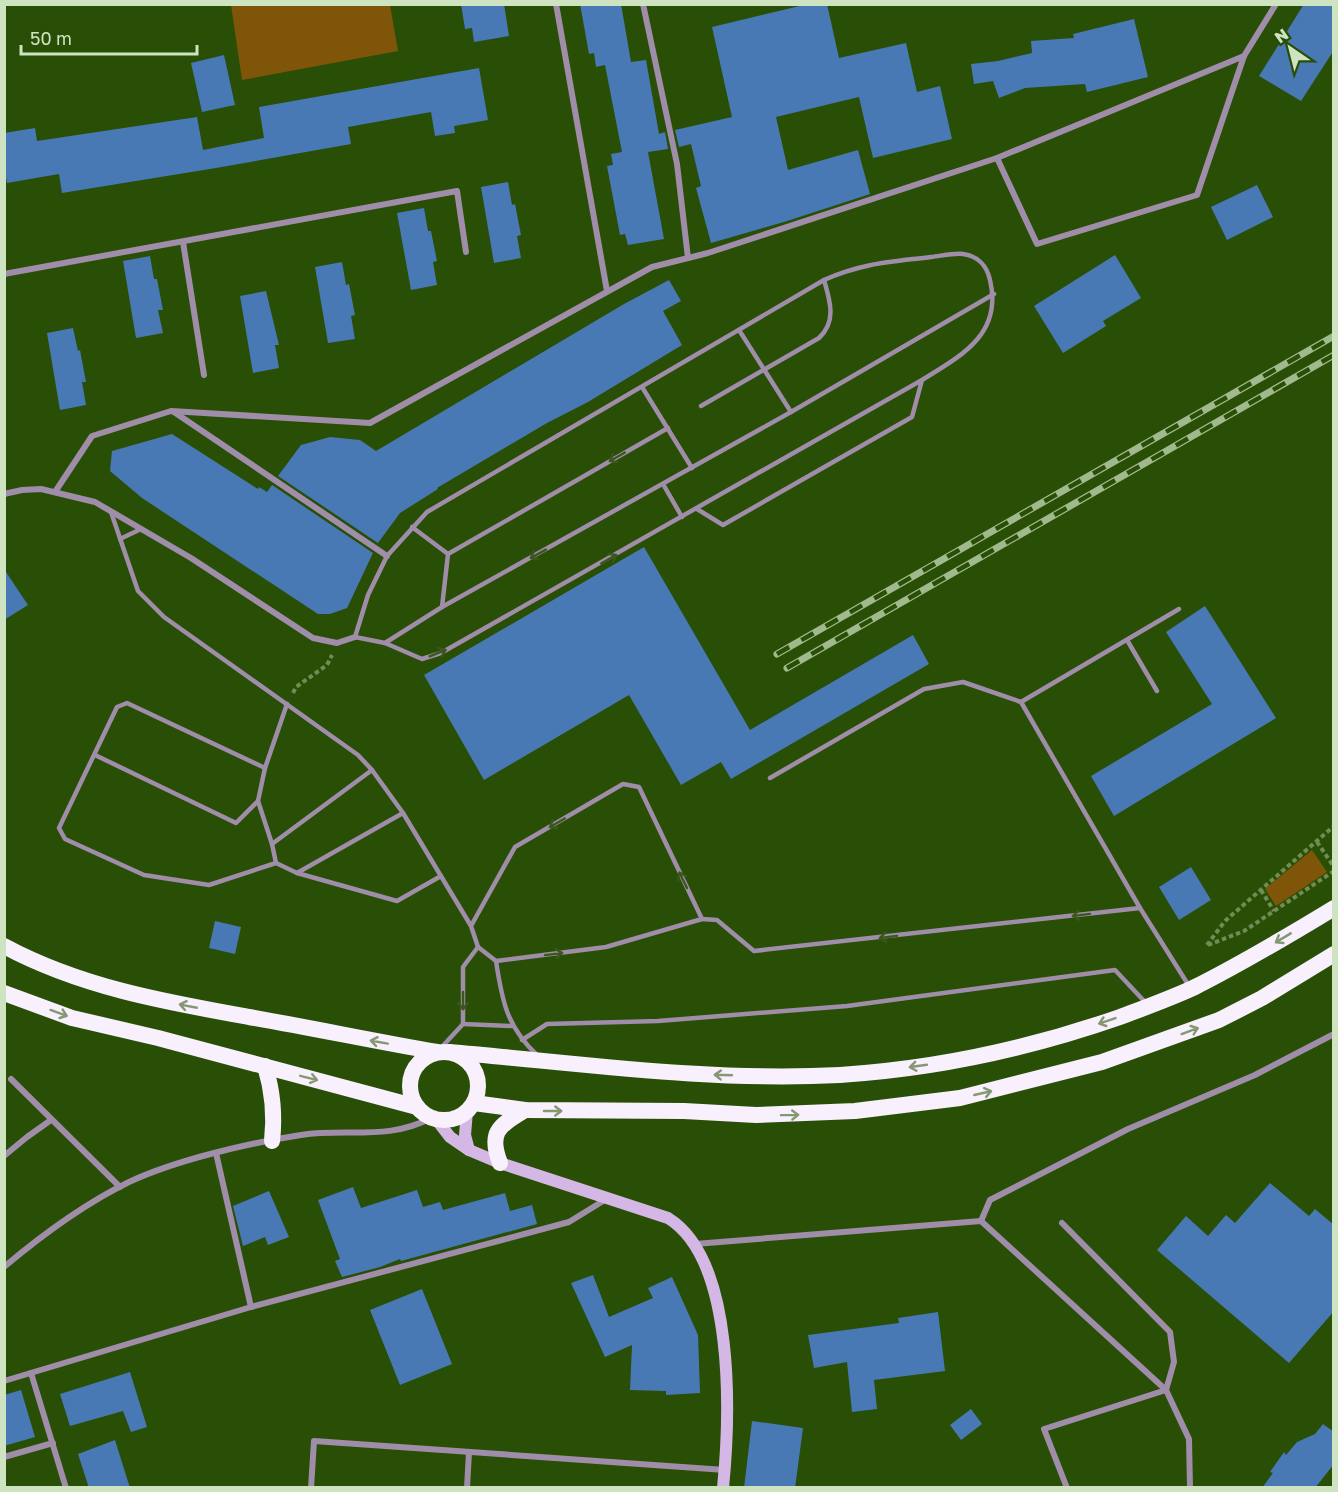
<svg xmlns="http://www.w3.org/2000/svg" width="1338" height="1492" viewBox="0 0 1338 1492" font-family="'Golos Text',sans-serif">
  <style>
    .green { fill: #7f5509 }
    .building { fill: #4879b4 }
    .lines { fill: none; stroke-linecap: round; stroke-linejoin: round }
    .path { stroke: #6f8d54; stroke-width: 4; stroke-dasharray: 4.5 3; stroke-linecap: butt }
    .service { stroke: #a08daa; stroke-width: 4.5 }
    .minor { stroke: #a08daa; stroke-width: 6 }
    .secondary { stroke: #d5b7e5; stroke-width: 12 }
    .trunk { stroke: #f8f0fc; stroke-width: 16 }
    .rail-casing { stroke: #a0ba8d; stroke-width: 7 }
    .rail { stroke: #294e05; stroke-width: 4.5; stroke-dasharray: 14; stroke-linecap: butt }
    .oneway { stroke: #3b571e }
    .oneway2 { stroke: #869774 }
  </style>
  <rect width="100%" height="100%" fill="#294e05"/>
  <!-- green -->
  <g class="green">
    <polygon points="231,5 390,5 398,51 242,80"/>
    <polygon points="1312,850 1327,872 1276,906 1265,889"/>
  </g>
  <!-- building -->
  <g class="building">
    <polygon points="461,4 504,4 509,36 474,42 472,28 465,29"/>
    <polygon points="580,4 621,4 631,62 646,60 659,134 665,132 668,149 648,152 664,239 628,245 625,234 620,235 607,166 613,165 611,154 622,152 605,65 596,67 594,53 589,54"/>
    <polygon points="808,4 827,4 839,58 906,43 917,92 940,86 952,139 873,158 859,97 776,117 788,170 858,150 870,194 784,222 711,243 696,188 701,186 691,144 679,147 675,130 732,117 712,27"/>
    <polygon points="1304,4 1334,4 1334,50 1301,101 1259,76"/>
    <polygon points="1134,19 1148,77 1087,92 1085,84 1025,88 999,98 993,81 974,84 971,64 998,61 1032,53 1031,41 1074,38 1073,34"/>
    <polygon points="224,55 235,105 202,112 191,63"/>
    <polygon points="479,68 488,120 454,126 455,133 435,136 431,112 348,127 351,144 216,168 62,193 59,174 7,183 4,166 4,133 35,128 37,141 197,117 203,150 264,138 259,107"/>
    <polygon points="508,182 512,205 515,204 521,235 517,236 521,258 494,263 481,187"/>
    <polygon points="1257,185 1273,217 1227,240 1211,207"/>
    <polygon points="424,208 428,231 431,231 437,261 433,262 437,285 411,290 397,213"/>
    <polygon points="1115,255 1141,298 1103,321 1106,326 1063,353 1034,306"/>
    <polygon points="150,256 154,279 157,279 163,310 158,310 163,333 136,338 123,261"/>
    <polygon points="342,262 346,285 349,284 355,315 351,316 355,339 328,343 315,267"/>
    <polygon points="669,280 681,301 663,311 682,345 588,402 547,423 437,488 438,489 400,513 378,543 278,476 301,445 330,437 360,440 376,451 624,304"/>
    <polygon points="266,291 279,345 275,345 279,368 253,373 240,296"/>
    <polygon points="73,328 78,351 80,350 86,382 82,382 86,405 60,410 47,333"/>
    <polygon points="172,434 258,489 259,487 267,492 272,485 373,553 347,608 330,614 318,614 142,498 110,471 112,451"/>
    <polygon points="644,547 750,730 913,635 929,664 731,779 721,762 681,785 629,695 484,780 424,675"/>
    <polygon points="4,569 28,605 4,620"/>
    <polygon points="1205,606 1276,718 1114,816 1091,776 1212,704 1166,632"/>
    <polygon points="1191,867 1211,900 1179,920 1159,887"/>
    <polygon points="215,921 241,927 235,954 209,948"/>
    <polygon points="1270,1183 1309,1216 1315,1209 1334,1225 1334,1311 1289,1363 1157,1250 1186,1216 1208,1236 1226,1215 1235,1223"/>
    <polygon points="353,1187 361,1208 417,1190 423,1207 440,1202 443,1210 505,1193 510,1211 532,1205 537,1224 401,1261 400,1259 380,1267 342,1277 335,1261 340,1259 318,1200"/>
    <polygon points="269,1191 289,1237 268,1245 265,1237 243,1246 233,1206"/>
    <polygon points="593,1275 609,1317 653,1298 648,1288 672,1277 698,1335 700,1393 666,1395 666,1391 630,1390 632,1345 605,1357 571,1283"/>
    <polygon points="422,1289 452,1364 400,1385 370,1310"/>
    <polygon points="938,1312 945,1371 874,1380 877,1409 852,1412 847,1362 814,1368 808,1335 899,1323 898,1318"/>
    <polygon points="130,1372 147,1427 131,1432 123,1411 70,1426 60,1394"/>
    <polygon points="21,1390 35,1437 4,1446 4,1395"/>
    <polygon points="971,1409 982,1424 961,1440 950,1425"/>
    <polygon points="752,1421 803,1428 795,1488 744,1488"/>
    <polygon points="1323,1424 1334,1432 1334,1464 1315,1488 1262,1488 1273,1473 1270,1472 1284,1452 1286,1455 1297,1442 1315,1434"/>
    <polygon points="115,1440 130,1488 89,1488 78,1454"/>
  </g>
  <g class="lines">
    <!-- path -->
    <g class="path">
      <polyline points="293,693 296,687 327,665 332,655"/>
      <polyline points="1317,842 1334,867"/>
      <polyline points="1261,890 1274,911"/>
      <polyline points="1207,945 1225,921 1334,826"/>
      <polyline points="1208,945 1244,931 1334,871"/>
    </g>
    <!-- service -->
    <g class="service">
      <polyline points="739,330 791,412"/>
      <polyline points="642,387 692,468"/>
      <path d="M701,406L819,338C837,321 830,301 824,280"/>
      <polyline points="663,484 682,517"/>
      <path d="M697,509L723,525L912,417L922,380C961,356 1003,334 990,280C987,266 978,256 963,254C953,253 941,256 931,257C891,262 862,263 824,280L427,512L387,556L368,595L355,637L385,643L422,659L441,653L922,380"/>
      <polyline points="111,512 138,591 164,617 358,755 372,770 403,813 297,873 276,863 209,885 144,875 65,839 59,828 117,707 127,703 265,768"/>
      <polyline points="120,539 141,529"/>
      <polyline points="448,554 668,428"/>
      <polyline points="442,607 791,412 994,294"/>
      <polyline points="1127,640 1157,691"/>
      <polyline points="385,643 442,607 448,554 412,527"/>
      <polyline points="1021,702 1179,609"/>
      <polyline points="95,755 236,823 258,801 265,768 287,704"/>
      <polyline points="770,778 924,689 963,682 1021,702 1140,908 1189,986"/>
      <polyline points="258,801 272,844 276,863"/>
      <polyline points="403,813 471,926 478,947 496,961 606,947 702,919 639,787 623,784 515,847 471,926"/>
      <polyline points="272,844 372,770"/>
      <polyline points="297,873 397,901 441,876"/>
      <polyline points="702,919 717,920 754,951 1140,908"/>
      <path d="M496,961C502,1001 507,1027 537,1055"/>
      <polyline points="463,1024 512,1026"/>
      <polyline points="522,1040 547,1024 658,1021 847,1006 1115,970 1145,1002"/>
      <polyline points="439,1050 463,1024 463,967 478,947"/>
    </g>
    <!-- minor -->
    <g class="minor">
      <polyline points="556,4 607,291"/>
      <polyline points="643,4 677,164 688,258"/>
      <polyline points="997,158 1037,244 1197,195 1244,56 1276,4"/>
      <polyline points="183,242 204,375"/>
      <polyline points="4,274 457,191 466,252"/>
      <polyline points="174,412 387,556"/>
      <polyline points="55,492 92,436 171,411 370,423 652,267 708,253 997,158 1244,56"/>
      <polyline points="4,494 22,490 41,489 95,502 191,558 313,638 337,643 355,637"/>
      <polyline points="11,1079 120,1187"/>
      <polyline points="216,1153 251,1307"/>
      <polyline points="4,1156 27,1137 51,1120"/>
      <polyline points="981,1221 990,1200 1128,1129 1255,1075 1334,1034"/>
      <polyline points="1062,1223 1170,1332 1174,1362 1166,1390"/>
      <polyline points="695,1244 981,1221 1166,1390 1189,1439 1190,1488"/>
      <path d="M4,1267C42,1235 84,1204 129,1182C176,1160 249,1143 301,1135C348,1128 387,1141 431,1118"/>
      <polyline points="31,1373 66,1488"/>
      <polyline points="4,1381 251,1307 569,1222 608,1198"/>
      <polyline points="4,1457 53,1443"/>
      <polyline points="311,1488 314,1441 725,1470"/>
      <polyline points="467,1488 469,1452"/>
      <polyline points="1067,1488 1044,1429 1166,1390"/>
    </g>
    <!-- secondary -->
    <g class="secondary">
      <polyline points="467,1111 465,1135 469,1150"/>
      <path d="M436,1119L450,1137L469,1150L500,1163L668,1218C736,1260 730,1417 723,1488"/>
    </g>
    <!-- trunk -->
    <g class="trunk">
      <path d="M4,946C80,987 165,1002 249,1017C312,1028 374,1041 437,1052"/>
      <polyline points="4,993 72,1018 158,1038 417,1107"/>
      <circle cx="444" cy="1086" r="34"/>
      <path d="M449,1052C579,1063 709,1082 840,1075C935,1069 1031,1048 1120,1017C1144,1008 1169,999 1193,988C1241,964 1288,936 1334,908"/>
      <path d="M265,1066C273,1092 275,1115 272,1141"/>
      <polyline points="474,1103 525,1110 684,1111 756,1115 855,1111 960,1098 1102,1062 1219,1020 1262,998 1334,954"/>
      <path d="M500,1163C488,1132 499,1126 525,1110"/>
    </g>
    <defs>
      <g id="rail">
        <polyline points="777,654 1334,336"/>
        <polyline points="787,668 1334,355"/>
      </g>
    </defs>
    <!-- rail casing -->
    <use href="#rail" class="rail-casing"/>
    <!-- rail -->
    <use href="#rail" class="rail"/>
  </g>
  <!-- one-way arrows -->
  <defs><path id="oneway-shaft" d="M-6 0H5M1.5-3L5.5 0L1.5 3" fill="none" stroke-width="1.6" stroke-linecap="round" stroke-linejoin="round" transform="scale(1.5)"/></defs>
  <g class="oneway">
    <use href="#oneway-shaft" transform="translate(617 457) rotate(150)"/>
    <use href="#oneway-shaft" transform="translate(538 554) rotate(151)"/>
    <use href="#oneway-shaft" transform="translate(609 559) rotate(-30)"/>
    <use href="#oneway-shaft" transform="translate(438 653) rotate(-22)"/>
    <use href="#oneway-shaft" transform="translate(557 823) rotate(150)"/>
    <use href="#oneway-shaft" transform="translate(683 880) rotate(-116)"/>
    <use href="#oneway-shaft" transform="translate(1081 915) rotate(173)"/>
    <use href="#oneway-shaft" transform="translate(888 937) rotate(173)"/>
    <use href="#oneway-shaft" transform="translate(554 954) rotate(-7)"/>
    <use href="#oneway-shaft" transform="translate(463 1001) rotate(90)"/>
  </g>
  <g class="oneway2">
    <use href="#oneway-shaft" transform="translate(1283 938) rotate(149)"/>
    <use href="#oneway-shaft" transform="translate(188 1006) rotate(-169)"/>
    <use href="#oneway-shaft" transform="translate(59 1013) rotate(20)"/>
    <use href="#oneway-shaft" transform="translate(1107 1021) rotate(161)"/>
    <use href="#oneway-shaft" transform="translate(1190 1031) rotate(-20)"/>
    <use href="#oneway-shaft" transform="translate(379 1042) rotate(-170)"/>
    <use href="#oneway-shaft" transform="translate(918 1066) rotate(172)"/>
    <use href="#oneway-shaft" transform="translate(723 1075) rotate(-178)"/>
    <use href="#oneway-shaft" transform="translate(309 1078) rotate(14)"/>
    <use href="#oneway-shaft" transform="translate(983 1093) rotate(-13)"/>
    <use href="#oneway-shaft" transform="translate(553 1111)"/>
    <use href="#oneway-shaft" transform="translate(790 1115) rotate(-1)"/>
  </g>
  <!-- border -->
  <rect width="1338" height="1492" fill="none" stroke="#cee4c1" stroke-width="12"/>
  <!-- north arrow -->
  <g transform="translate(1290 48) rotate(325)" stroke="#294e05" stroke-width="4.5" paint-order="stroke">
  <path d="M0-4.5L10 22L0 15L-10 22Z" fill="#cee4c1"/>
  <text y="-9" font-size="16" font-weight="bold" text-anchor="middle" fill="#cee4c1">N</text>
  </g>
  <!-- scale -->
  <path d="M21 45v9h176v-9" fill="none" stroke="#cee4c1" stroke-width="3"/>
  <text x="30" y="45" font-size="18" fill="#cee4c1" stroke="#294e05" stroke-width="4.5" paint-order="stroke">50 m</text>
</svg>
